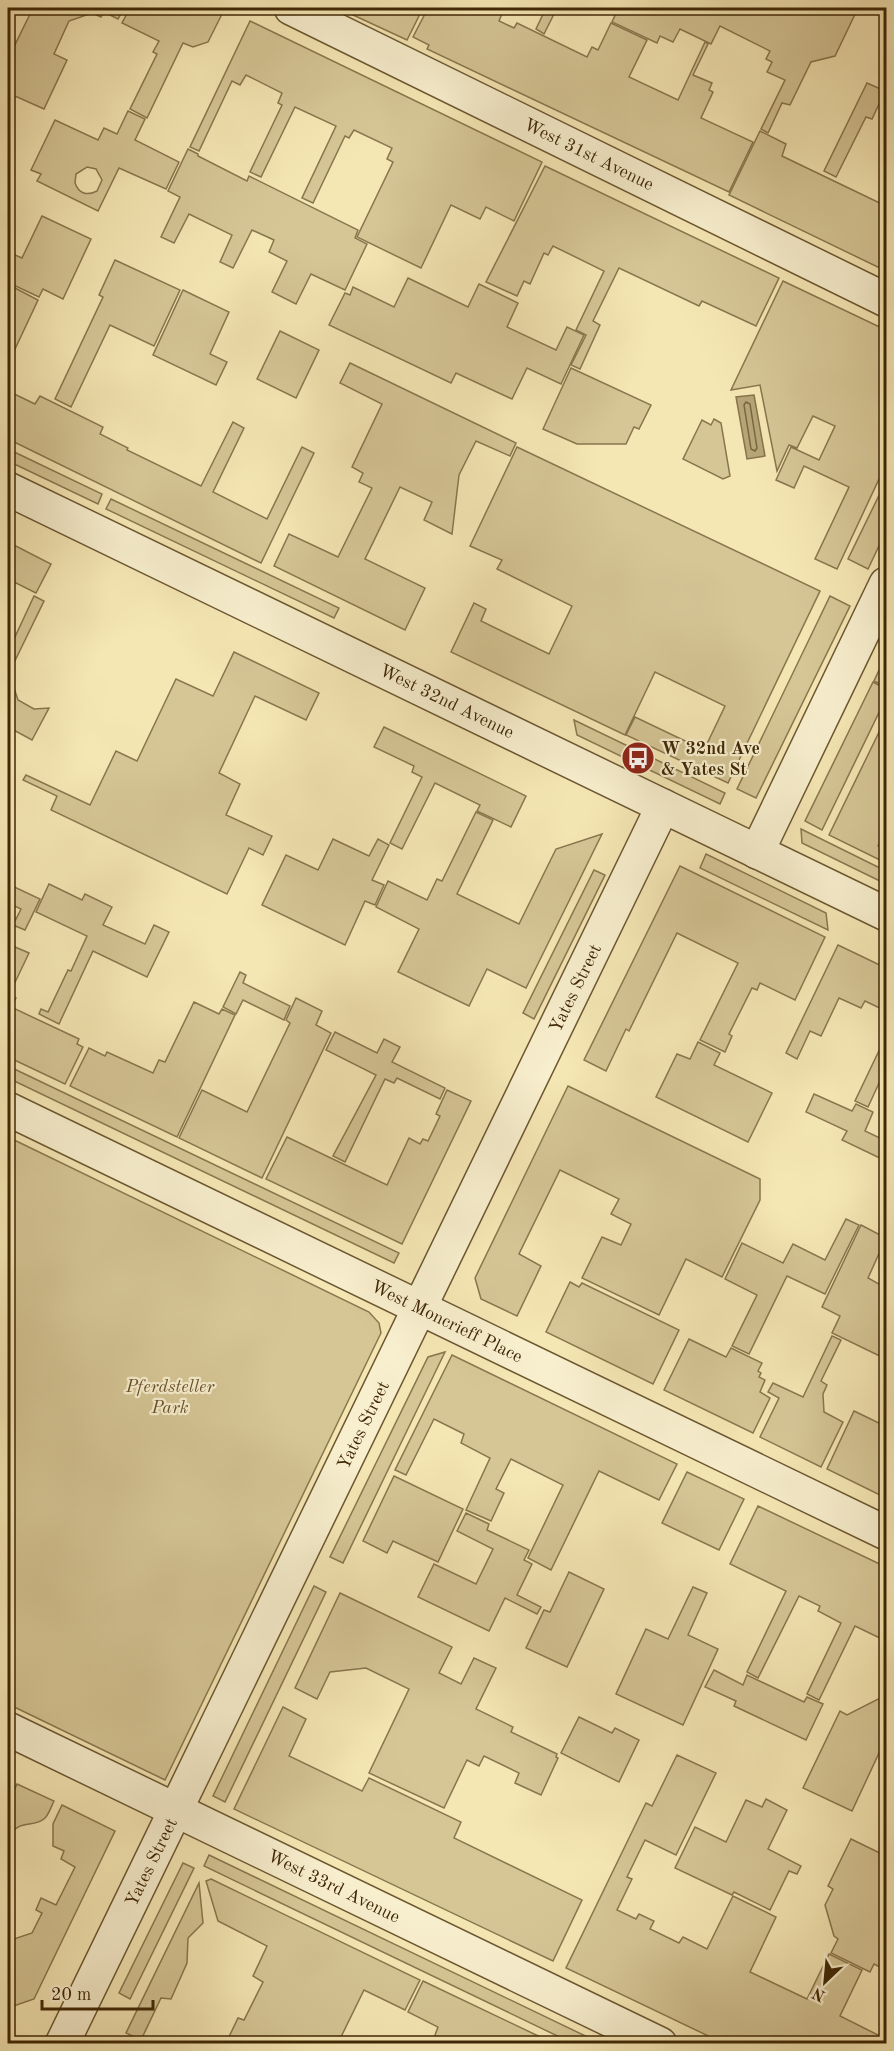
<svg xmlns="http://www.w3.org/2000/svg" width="894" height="2051" viewBox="0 0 894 2051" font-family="'Old Standard TT',serif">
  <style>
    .green { fill: #d6c696; stroke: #8a764e; stroke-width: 1.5; fill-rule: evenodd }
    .water { fill: #b7a678; stroke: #87734a; stroke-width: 1.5 }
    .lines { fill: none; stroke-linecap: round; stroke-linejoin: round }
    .shore { stroke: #7b663e; stroke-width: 1.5 }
    .minor-casing { stroke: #6c5731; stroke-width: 36 }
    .minor { stroke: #f8efce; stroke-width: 33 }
    .labels { text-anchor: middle; stroke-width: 4.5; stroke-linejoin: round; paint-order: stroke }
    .street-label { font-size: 18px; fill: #3f2705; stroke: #f8efce }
    .poi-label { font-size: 18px; font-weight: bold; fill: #3f2705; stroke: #f8efce; text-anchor: start }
    .park-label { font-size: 18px; font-style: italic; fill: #654f29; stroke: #f8efce }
  </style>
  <rect width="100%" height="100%" fill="#f5e7b4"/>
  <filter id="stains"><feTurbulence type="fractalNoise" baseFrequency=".00333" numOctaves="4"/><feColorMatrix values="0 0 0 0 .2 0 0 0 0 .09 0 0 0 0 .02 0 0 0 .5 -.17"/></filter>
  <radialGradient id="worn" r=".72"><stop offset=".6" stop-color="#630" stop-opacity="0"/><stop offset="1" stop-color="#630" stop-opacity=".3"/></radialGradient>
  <!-- green -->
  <g class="green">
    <polygon points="33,8 124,8 118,19 104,12 101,17 92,13 69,21 54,54 67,60 44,109 15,96 8,112 8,59"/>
    <polygon points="130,8 225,8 208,42 193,47 183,43 147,118 130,109 157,54 153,52 159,41 122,23"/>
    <polygon points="338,8 423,8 407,40"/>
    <polygon points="428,8 488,8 502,14 499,21 514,28 517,23 587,57 592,47 598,50 611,23 647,40 629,77 678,100 705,42 708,44 693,75 712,83 709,90 713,92 701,118 753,142 729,192 427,49 429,45 413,37"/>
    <polygon points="546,8 557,8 544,34 536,29"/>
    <polygon points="616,8 858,8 835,56 811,62 790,105 782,103 768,133 761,129 785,80 767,72 772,62 766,59 770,51 720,26 711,44 680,29 673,42 660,36 657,43 612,22 618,9"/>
    <polygon points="250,21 542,162 514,221 486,207 480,219 451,205 421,268 357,237 393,162 387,159 392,148 354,130 349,138 345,136 313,203 302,198 336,126 295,107 261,177 250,172 282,105 278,103 282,93 246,75 240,85 232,81 199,151 190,147"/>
    <polygon points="867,83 885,91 872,119 866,117 836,177 824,171"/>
    <path d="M128,111L145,119L135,140L179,162L166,189L119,168L98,211L37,181L41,174L31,170L55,120L98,140L104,128L117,134ZM87,167L96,169L102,180L97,191C87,196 79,194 75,183L76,174Z"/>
    <polygon points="760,131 786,144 782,156 886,206 886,271 729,195"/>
    <polygon points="188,149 198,154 198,156 247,181 249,176 358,230 355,238 367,244 345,290 311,274 296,304 272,292 287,261 269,252 274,240 252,230 233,268 220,262 232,235 189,214 174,243 161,237 180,197 168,191"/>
    <polygon points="545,166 779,278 756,326 702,301 699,306 619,268 593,321 600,325 580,369 571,365 586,335 576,330 604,271 553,246 548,255 544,253 530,284 524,281 517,296 486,282"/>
    <polygon points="42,216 91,239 63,299 43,289 39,297 9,283 14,272 8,269 8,252 22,258"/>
    <polygon points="115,260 180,290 154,346 110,325 71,407 55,399 103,297 99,295"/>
    <polygon points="408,278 468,307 479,284 518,303 507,327 556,350 567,327 584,335 561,384 527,368 512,399 456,373 451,383 329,325 345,293 350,295 353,287 394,307"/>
    <polygon points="783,281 886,330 886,464 837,569 815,559 849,487 804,466 794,488 776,480 791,447 819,460 835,426 813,416 797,448 789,445 777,471 760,385 731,390"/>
    <polygon points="13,287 38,300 8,364 8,299"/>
    <polygon points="183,290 229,312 210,354 227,362 216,385 153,355"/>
    <polygon points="280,331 319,350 296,398 257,379"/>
    <polygon points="350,363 516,443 510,456 476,441 459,475 452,534 424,520 432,502 400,487 365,559 425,588 405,630 274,566 289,534 338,557 372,488 359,482 363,473 352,467 382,404 340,383"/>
    <polygon points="571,368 651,405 639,429 634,427 626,444 577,444 543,429"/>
    <polygon points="8,391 35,404 40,396 103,427 100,434 128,448 127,450 201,486 233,422 244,428 213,492 267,519 302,447 314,453 261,563 8,439"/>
    <polygon points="714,419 721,423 730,476 723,479 683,459 702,420 711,425"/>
    <polygon points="517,447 820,591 728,783 626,735 635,717 704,750 725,706 655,672 625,735 451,652 474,603 486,609 481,621 549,654 572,606 497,569 502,560 470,546"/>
    <polygon points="8,449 102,494 98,504 8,461"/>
    <polygon points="886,481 886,531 868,569 848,559"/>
    <polygon points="111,499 339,608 334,618 106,509"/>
    <polygon points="8,542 51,564 36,593 8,579"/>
    <polygon points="34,596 44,601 9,673 18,700 34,709 49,708 32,740 8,727 8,652"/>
    <polygon points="830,596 850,606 756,798 737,789"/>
    <polygon points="234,652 319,693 306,720 255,696 219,773 240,784 226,815 272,836 263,855 249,848 227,894 51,810 57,796 23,780 26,775 90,805 116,751 137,761 176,679 213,696"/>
    <polygon points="886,655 886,687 874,681"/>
    <polygon points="873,682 886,689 886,698 822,830 805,821"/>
    <polygon points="574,720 725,793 720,804 577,735"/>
    <polygon points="882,726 886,728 886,827 878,846 886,851 886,863 829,835"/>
    <polygon points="384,727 526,796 511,827 477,811 480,805 435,783 402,849 390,843 422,777 412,772 414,766 374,747"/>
    <polygon points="476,812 493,820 457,894 519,924 556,849 602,834 526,988 487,969 469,1006 398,972 419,929 376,907 388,881 427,900 437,879 442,881"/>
    <polygon points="801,829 886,871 886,884 802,843"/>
    <polygon points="333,839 369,856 378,839 389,845 372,880 384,885 375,905 365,901 345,945 262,905 286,855 318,870"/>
    <polygon points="706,854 826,913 828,930 700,868"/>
    <polygon points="680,866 825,937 795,1000 760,983 757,990 752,988 729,1034 732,1036 725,1052 700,1040 738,963 677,933 629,1031 626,1029 606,1071 584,1060"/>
    <polygon points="594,870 605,875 534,1019 523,1013"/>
    <polygon points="8,884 40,899 25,930 13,925 21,909 8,903"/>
    <polygon points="49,884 82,900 85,894 112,907 103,925 145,944 154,925 169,932 147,977 93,951 59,1024 39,1014 41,1009 48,1012 68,970 71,971 87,936 36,912"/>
    <polygon points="8,944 29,953 9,995 16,998 11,1007 79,1039 77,1044 83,1047 65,1084 8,1057"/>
    <polygon points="838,945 886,968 886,1011 865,1001 861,1008 839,998 821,1036 810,1031 797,1059 786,1053"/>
    <polygon points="240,972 246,975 243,983 290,1006 284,1020 243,1000 236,1014 223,1007"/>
    <polygon points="296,998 322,1011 316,1025 331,1033 262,1178 179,1138 202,1090 247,1112 290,1023 286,1020"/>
    <polygon points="194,1002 219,1014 222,1009 235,1015 177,1137 70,1086 89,1048 105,1056 107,1052 153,1073 159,1060 165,1062"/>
    <polygon points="335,1032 377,1053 384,1039 400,1047 392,1062 445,1088 440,1099 397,1078 394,1083 385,1079 345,1162 333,1156 376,1075 326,1050"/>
    <polygon points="886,1036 886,1068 868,1107 855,1101"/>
    <polygon points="698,1042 720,1053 714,1065 772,1093 748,1142 656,1097 677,1054 690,1059"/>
    <polygon points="8,1066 399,1253 394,1263 8,1078"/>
    <polygon points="568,1086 760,1179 760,1200 722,1277 686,1259 659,1315 582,1278 602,1237 621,1245 631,1224 611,1214 619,1199 560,1170 519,1254 541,1266 517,1316 481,1299 475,1278"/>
    <polygon points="447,1090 471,1101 402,1244 266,1179 287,1137 387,1185 409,1138 420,1144 423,1139 428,1141 440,1116 436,1114"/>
    <polygon points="814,1094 852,1111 856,1104 873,1112 865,1131 886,1141 886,1161 842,1140 847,1131 806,1112"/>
    <polygon points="8,1137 369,1312 379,1323 381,1333 165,1780 8,1704"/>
    <polygon points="846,1219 859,1225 825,1294 787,1276 749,1354 732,1346 757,1295 725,1279 742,1243 783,1263 793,1244 825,1260"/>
    <polygon points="861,1225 886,1238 868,1278 886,1288 886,1359 832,1333 840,1316 822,1307"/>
    <polygon points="570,1282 579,1287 582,1283 679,1330 653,1384 546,1332"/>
    <polygon points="832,1336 841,1340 821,1381 827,1385 823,1394 824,1412 843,1422 821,1467 760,1437 779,1398 768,1392 773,1383 803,1397"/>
    <polygon points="689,1339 726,1357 731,1348 762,1363 758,1371 761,1373 759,1377 765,1380 760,1392 770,1398 753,1433 664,1390"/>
    <polygon points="445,1352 343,1563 330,1557 428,1357"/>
    <polygon points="452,1355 677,1464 659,1500 599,1471 551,1570 528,1558 563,1485 511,1459 496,1489 504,1493 491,1521 466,1510 490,1458 461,1443 464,1434 434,1419 406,1475 395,1470"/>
    <polygon points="854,1411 883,1425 886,1420 886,1498 827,1469"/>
    <polygon points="687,1472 744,1499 719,1550 662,1523"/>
    <polygon points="394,1476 463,1509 438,1562 393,1541 387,1553 363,1541"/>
    <polygon points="758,1506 886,1567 886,1641 855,1626 819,1700 807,1694 841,1623 818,1611 820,1606 799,1596 758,1678 747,1672 786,1591 730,1564"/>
    <polygon points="466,1513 489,1524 487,1530 529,1550 524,1560 532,1564 517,1595 541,1607 537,1614 505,1598 489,1631 418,1597 434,1564 476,1584 493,1549 457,1531"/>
    <polygon points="569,1572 604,1589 567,1667 526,1648 544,1610 550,1612"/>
    <polygon points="314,1586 326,1592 225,1802 213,1796"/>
    <polygon points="693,1587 707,1593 688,1635 718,1649 683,1725 616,1694 646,1629 668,1639"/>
    <polygon points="340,1593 452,1647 439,1673 461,1684 474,1658 496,1668 476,1709 513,1727 511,1732 557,1754 556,1757 558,1758 541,1795 515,1783 519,1773 484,1756 479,1766 467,1760 444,1808 369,1773 409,1689 366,1668 330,1672 317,1699 295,1688"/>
    <polygon points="714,1670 743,1685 747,1675 804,1702 807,1697 823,1704 806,1740 734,1706 736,1701 705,1687"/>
    <polygon points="882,1697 886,1699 886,1738 852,1811 803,1788 840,1711 847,1715"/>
    <polygon points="283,1707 306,1719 289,1756 362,1791 369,1778 461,1822 454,1838 582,1900 553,1961 234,1809"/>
    <polygon points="579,1717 612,1733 615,1728 639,1740 619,1782 561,1753"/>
    <polygon points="677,1755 716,1773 676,1855 645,1840 627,1877 632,1879 617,1910 636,1919 639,1914 654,1921 650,1929 679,1943 683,1937 707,1949 733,1896 776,1917 750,1972 807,1999 829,1954 862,1970 840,2016 886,2039 886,2043 723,2043 566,1968 646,1803 652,1806"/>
    <path d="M17,1784L54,1801C51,1807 49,1814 45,1818C33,1829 20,1818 8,1837V1804Z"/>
    <polygon points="766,1799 787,1810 768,1849 801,1866 797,1874 789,1871 770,1910 734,1892 732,1895 675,1868 695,1827 726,1842 746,1800 762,1807"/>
    <polygon points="62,1805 115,1831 34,1999 8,2008 8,1941 32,1933 42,1913 36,1910 41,1898 56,1905 75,1867 61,1859 64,1851 53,1846 53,1824"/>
    <polygon points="851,1839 886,1856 885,1901 886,1902 886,1970 874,1964 870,1972 831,1953 838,1939 834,1936 825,1905 833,1889 828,1886"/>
    <polygon points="209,1855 600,2043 572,2043 204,1866"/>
    <polygon points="183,1863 194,1868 130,1999 119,1993"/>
    <polygon points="211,1879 420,1980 405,2010 364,1990 338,2043 226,2043 238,2018 244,2020 263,1982 253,1976 267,1946 218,1921 206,1881"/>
    <polygon points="199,1883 203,1923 188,1938 187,1963 171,1999 161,1998 141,2040 126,2033"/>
    <polygon points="423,1981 553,2043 436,2043 435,2035 438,2027 408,2012"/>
  </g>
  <!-- water -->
  <polygon class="water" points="754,395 765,456 747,459 736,397"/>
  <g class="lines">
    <!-- shore -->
    <polygon class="shore" points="746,402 750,404 757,448 755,451 751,449 744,405"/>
    <defs>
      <g id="minor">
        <polyline points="291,8 886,300"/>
        <polyline points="8,489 886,914"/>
        <polyline points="757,852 886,584"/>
        <polyline points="8,1109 886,1533"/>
        <polyline points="8,1729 660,2044"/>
        <polyline points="62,2044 663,806"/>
      </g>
    </defs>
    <!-- minor casing -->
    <use href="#minor" class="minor-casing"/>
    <!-- minor -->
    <use href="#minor" class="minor"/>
  </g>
  <!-- icons -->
  <defs>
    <symbol id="bus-disc" viewBox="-11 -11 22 22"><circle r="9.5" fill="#8f2418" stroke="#f8efce"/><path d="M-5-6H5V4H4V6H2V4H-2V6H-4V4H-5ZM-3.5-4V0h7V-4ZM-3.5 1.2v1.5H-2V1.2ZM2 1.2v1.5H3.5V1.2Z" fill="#fff"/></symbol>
  </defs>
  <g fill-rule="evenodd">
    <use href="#bus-disc" x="619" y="739" width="38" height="38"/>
  </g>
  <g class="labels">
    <!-- street labels -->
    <g class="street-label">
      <text transform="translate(589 154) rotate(26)" y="6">West 31st Avenue</text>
      <text transform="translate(447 701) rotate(26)" y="6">West 32nd Avenue</text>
      <text transform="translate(575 988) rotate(-64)" y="6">Yates Street</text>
      <text transform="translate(447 1321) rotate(26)" y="6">West Moncrieff Place</text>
      <text transform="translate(363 1425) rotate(-64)" y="6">Yates Street</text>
      <text transform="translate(151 1862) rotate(-64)" y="6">Yates Street</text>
      <text transform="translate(334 1886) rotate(26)" y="6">West 33rd Avenue</text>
    </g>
    <!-- poi labels -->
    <g class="poi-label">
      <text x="661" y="754">W 32nd Ave<tspan x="661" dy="21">&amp; Yates St</tspan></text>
    </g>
    <!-- park labels -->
    <g class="park-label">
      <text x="170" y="1392">Pferdsteller<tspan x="170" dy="21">Park</tspan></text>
    </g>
  </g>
  <!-- margin -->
  <rect width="894" height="2051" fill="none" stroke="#f5e7b4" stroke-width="30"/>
  <rect x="9" y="9" width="876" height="2033" fill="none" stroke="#3f2705" stroke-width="3"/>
  <rect x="15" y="15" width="864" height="2021" fill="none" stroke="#3f2705" stroke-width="1.5"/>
  <!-- north arrow -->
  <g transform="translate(825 1982) rotate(206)" stroke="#f8efce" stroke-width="4.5" paint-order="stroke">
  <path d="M0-4.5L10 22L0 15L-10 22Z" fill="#3f2705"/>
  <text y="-9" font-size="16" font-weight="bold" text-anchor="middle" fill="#3f2705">N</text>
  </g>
  <!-- scale -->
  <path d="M42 2000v9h111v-9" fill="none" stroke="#3f2705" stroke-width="3"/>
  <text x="51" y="2000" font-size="18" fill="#3f2705" stroke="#f8efce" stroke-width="4.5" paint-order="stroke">20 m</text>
  <rect width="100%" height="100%" filter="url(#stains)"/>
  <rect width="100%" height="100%" fill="url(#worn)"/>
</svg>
